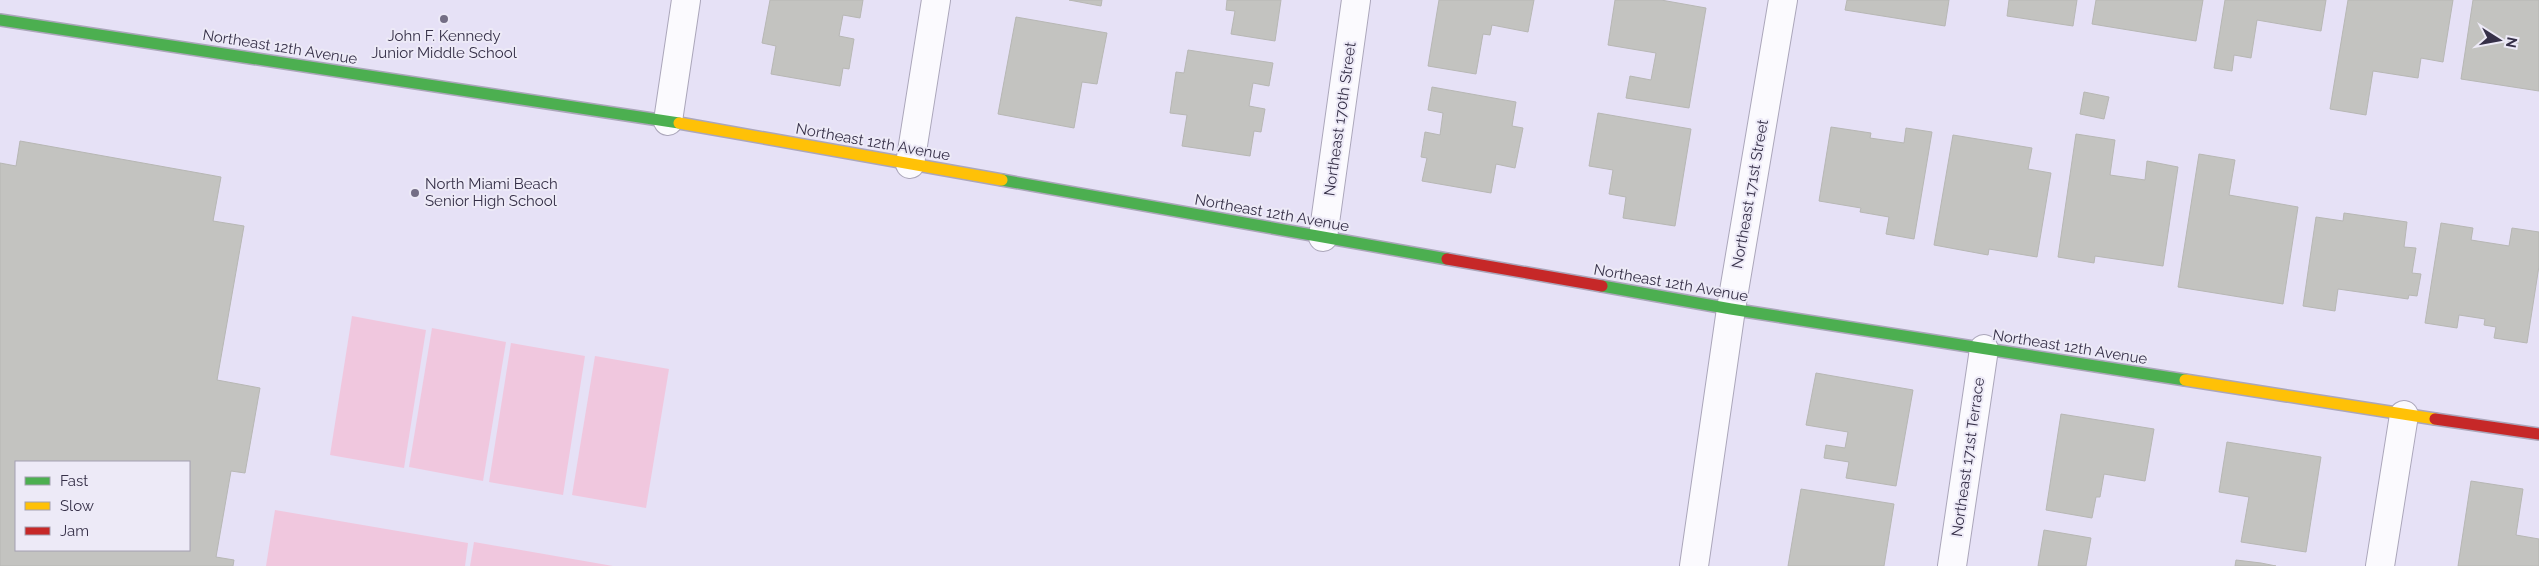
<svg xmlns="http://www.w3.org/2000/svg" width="2539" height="566" viewBox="0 0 2539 566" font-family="Raleway,sans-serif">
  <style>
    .pitch { fill: #f0c7de }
    .building { fill: #c3c3c0; stroke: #b7b7b4; fill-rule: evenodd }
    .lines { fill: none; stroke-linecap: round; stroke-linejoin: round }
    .street-casing { stroke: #aba6ba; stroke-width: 30 }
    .fast-casing { stroke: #aba6ba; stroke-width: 14 }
    .slow-casing { stroke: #aba6ba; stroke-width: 14 }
    .jam-casing { stroke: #aba6ba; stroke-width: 14 }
    .street { stroke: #fbfafe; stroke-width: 28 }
    .fast { stroke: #4caf50; stroke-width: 11 }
    .slow { stroke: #ffc107; stroke-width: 11 }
    .jam { stroke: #c62828; stroke-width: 11 }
    .poi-dot { fill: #746e85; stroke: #edeaf7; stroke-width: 2 }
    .labels { text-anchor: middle; stroke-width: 4; stroke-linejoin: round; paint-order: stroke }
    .poi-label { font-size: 15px; fill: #363048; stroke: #edeaf7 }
    .street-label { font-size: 15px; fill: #363048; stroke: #edeaf7 }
  </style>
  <rect width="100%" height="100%" fill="#e6e1f6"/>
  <!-- pitch -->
  <g class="pitch">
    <polygon points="352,316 426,330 404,468 330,455"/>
    <polygon points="432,328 506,342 483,481 409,467"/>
    <polygon points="511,343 585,356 563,495 489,482"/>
    <polygon points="595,356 669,369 646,508 572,495"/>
    <polygon points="275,510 468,543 465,566 266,566"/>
    <polygon points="474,542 613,566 470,566"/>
  </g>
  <!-- building -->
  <g class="building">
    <polygon points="770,0 863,0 860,18 843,15 839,36 854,39 849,69 843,68 840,86 771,74 776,46 762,43"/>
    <polygon points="1069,0 1102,0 1101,6"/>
    <polygon points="1227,0 1281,0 1275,41 1231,34 1235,11 1226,10"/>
    <polygon points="1439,0 1534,0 1528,32 1492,25 1490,35 1483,34 1476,74 1428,66"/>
    <polygon points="1615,0 1661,0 1706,8 1689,108 1626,98 1630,76 1651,80 1656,53 1608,45"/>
    <polygon points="1847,0 1949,0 1945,26 1845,10"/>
    <polygon points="2009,0 2077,0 2073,26 2007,16"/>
    <polygon points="2096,0 2203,0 2196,41 2092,24"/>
    <polygon points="2225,0 2326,0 2321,31 2257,20 2251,58 2234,55 2232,71 2214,68"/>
    <polygon points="2348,0 2453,0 2443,62 2421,58 2418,78 2373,71 2366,115 2330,109"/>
    <polygon points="2473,0 2539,0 2539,91 2461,79"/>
    <polygon points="1016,17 1107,33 1097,84 1082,82 1074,128 998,114"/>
    <polygon points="1188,50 1273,63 1269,86 1253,83 1249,106 1265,109 1261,132 1254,131 1250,156 1182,146 1187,115 1170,113 1176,72 1184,73"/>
    <polygon points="1432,87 1516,102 1512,126 1523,128 1515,168 1496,164 1491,193 1422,181 1427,158 1421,157 1425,132 1440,135 1443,113 1428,110"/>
    <polygon points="2084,92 2109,97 2104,119 2080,114"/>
    <polygon points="1598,113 1691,129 1675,226 1623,218 1626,197 1609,194 1613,170 1589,166"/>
    <polygon points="1831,127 1871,133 1870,138 1904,143 1906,128 1932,132 1914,239 1886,234 1889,217 1860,212 1861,208 1819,201"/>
    <polygon points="2076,134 2115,140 2110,175 2145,180 2147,161 2178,167 2163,266 2095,256 2094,263 2058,257"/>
    <polygon points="1953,135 2032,148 2028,169 2051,173 2037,257 1989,249 1988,255 1934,245"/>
    <path d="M20,141L221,177L213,221L244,226L217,380L260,388L245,473L231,471L216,557L234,560L233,566H0V163L16,166ZM16,462H189V550H16Z"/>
    <polygon points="2199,154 2235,160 2229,195 2298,207 2283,304 2178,287"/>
    <polygon points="2344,213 2407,222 2404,247 2416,248 2412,273 2421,274 2417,296 2409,295 2408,299 2338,289 2335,311 2303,306 2316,217 2343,221"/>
    <polygon points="2441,223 2473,228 2471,240 2509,246 2512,228 2539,232 2539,266 2527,343 2494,338 2496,327 2484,325 2485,319 2459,315 2457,328 2425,323"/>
    <polygon points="1816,373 1913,390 1896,486 1846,478 1849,462 1824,458 1826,445 1845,448 1848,432 1806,425"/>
    <polygon points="2061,414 2154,429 2145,481 2104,474 2100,497 2096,497 2092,518 2046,510"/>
    <polygon points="2227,442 2321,457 2306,552 2241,542 2249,497 2219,492"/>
    <polygon points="2471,481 2523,489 2516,535 2539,539 2539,566 2458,566"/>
    <polygon points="1801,489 1894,504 1884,566 1788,566"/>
    <polygon points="2044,530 2091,538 2086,566 2038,566"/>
    <polygon points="2236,560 2261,563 2276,566 2235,566"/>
  </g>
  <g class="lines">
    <defs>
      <g id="street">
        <polyline points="668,121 686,0"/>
        <polyline points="910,164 936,0"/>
        <polyline points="1323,237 1356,0"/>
        <polyline points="1694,566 1731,309 1783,0"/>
        <polyline points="1952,566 1984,349"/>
        <polyline points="2380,566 2404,415"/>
      </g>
      <g id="fast">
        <polyline points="0,20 679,123"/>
        <polyline points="1002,180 1447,259"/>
        <polyline points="1602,286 1731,309 2185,380"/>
      </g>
      <g id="slow">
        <polyline points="679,123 1002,180"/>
        <polyline points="2185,380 2435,419"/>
      </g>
      <g id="jam">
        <polyline points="1447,259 1602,286"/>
        <polyline points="2435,419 2539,434"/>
      </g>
    </defs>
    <!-- street casing -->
    <use href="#street" class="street-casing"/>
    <!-- fast casing -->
    <use href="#fast" class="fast-casing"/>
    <!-- slow casing -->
    <use href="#slow" class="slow-casing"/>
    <!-- jam casing -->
    <use href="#jam" class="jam-casing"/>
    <!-- street -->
    <use href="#street" class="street"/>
    <!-- fast -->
    <use href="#fast" class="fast"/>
    <!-- slow -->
    <use href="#slow" class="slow"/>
    <!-- jam -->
    <use href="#jam" class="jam"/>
  </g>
  <!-- markers -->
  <g class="poi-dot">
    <circle cx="444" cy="19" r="5"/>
    <circle cx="415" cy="193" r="5"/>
  </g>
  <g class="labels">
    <!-- poi labels -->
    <g class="poi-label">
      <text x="444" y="41">John F. Kennedy<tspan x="444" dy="17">Junior Middle School</tspan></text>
      <text x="425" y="189" text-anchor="start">North Miami Beach<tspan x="425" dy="17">Senior High School</tspan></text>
    </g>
    <!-- street labels -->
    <g class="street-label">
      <text transform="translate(280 47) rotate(9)" y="5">Northeast 12th Avenue</text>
      <text transform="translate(1340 119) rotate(-82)" y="5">Northeast 170th Street</text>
      <text transform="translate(873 142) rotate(10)" y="5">Northeast 12th Avenue</text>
      <text transform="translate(1750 194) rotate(-80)" y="5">Northeast 171st Street</text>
      <text transform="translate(1272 213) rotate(10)" y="5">Northeast 12th Avenue</text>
      <text transform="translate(1671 283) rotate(10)" y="5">Northeast 12th Avenue</text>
      <text transform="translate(2070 347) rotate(9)" y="5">Northeast 12th Avenue</text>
      <text transform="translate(1968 457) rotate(-82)" y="5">Northeast 171st Terrace</text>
    </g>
  </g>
  <!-- legend -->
  <rect x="15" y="461" width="175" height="90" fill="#edeaf7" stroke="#a4a0b1"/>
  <rect x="25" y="477" width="25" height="8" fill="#4caf50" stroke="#a4a0b1"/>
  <text x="60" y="486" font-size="15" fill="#363048">Fast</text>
  <rect x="25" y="502" width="25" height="8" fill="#ffc107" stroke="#a4a0b1"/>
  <text x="60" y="511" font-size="15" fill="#363048">Slow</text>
  <rect x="25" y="527" width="25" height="8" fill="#c62828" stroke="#a4a0b1"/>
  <text x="60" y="536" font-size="15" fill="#363048">Jam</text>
  <!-- north arrow -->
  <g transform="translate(2499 40) rotate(101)" stroke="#edeaf7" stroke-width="4" paint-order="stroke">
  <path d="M0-4L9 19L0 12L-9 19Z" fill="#363048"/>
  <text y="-8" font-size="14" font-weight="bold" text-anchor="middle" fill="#363048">N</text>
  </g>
</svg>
